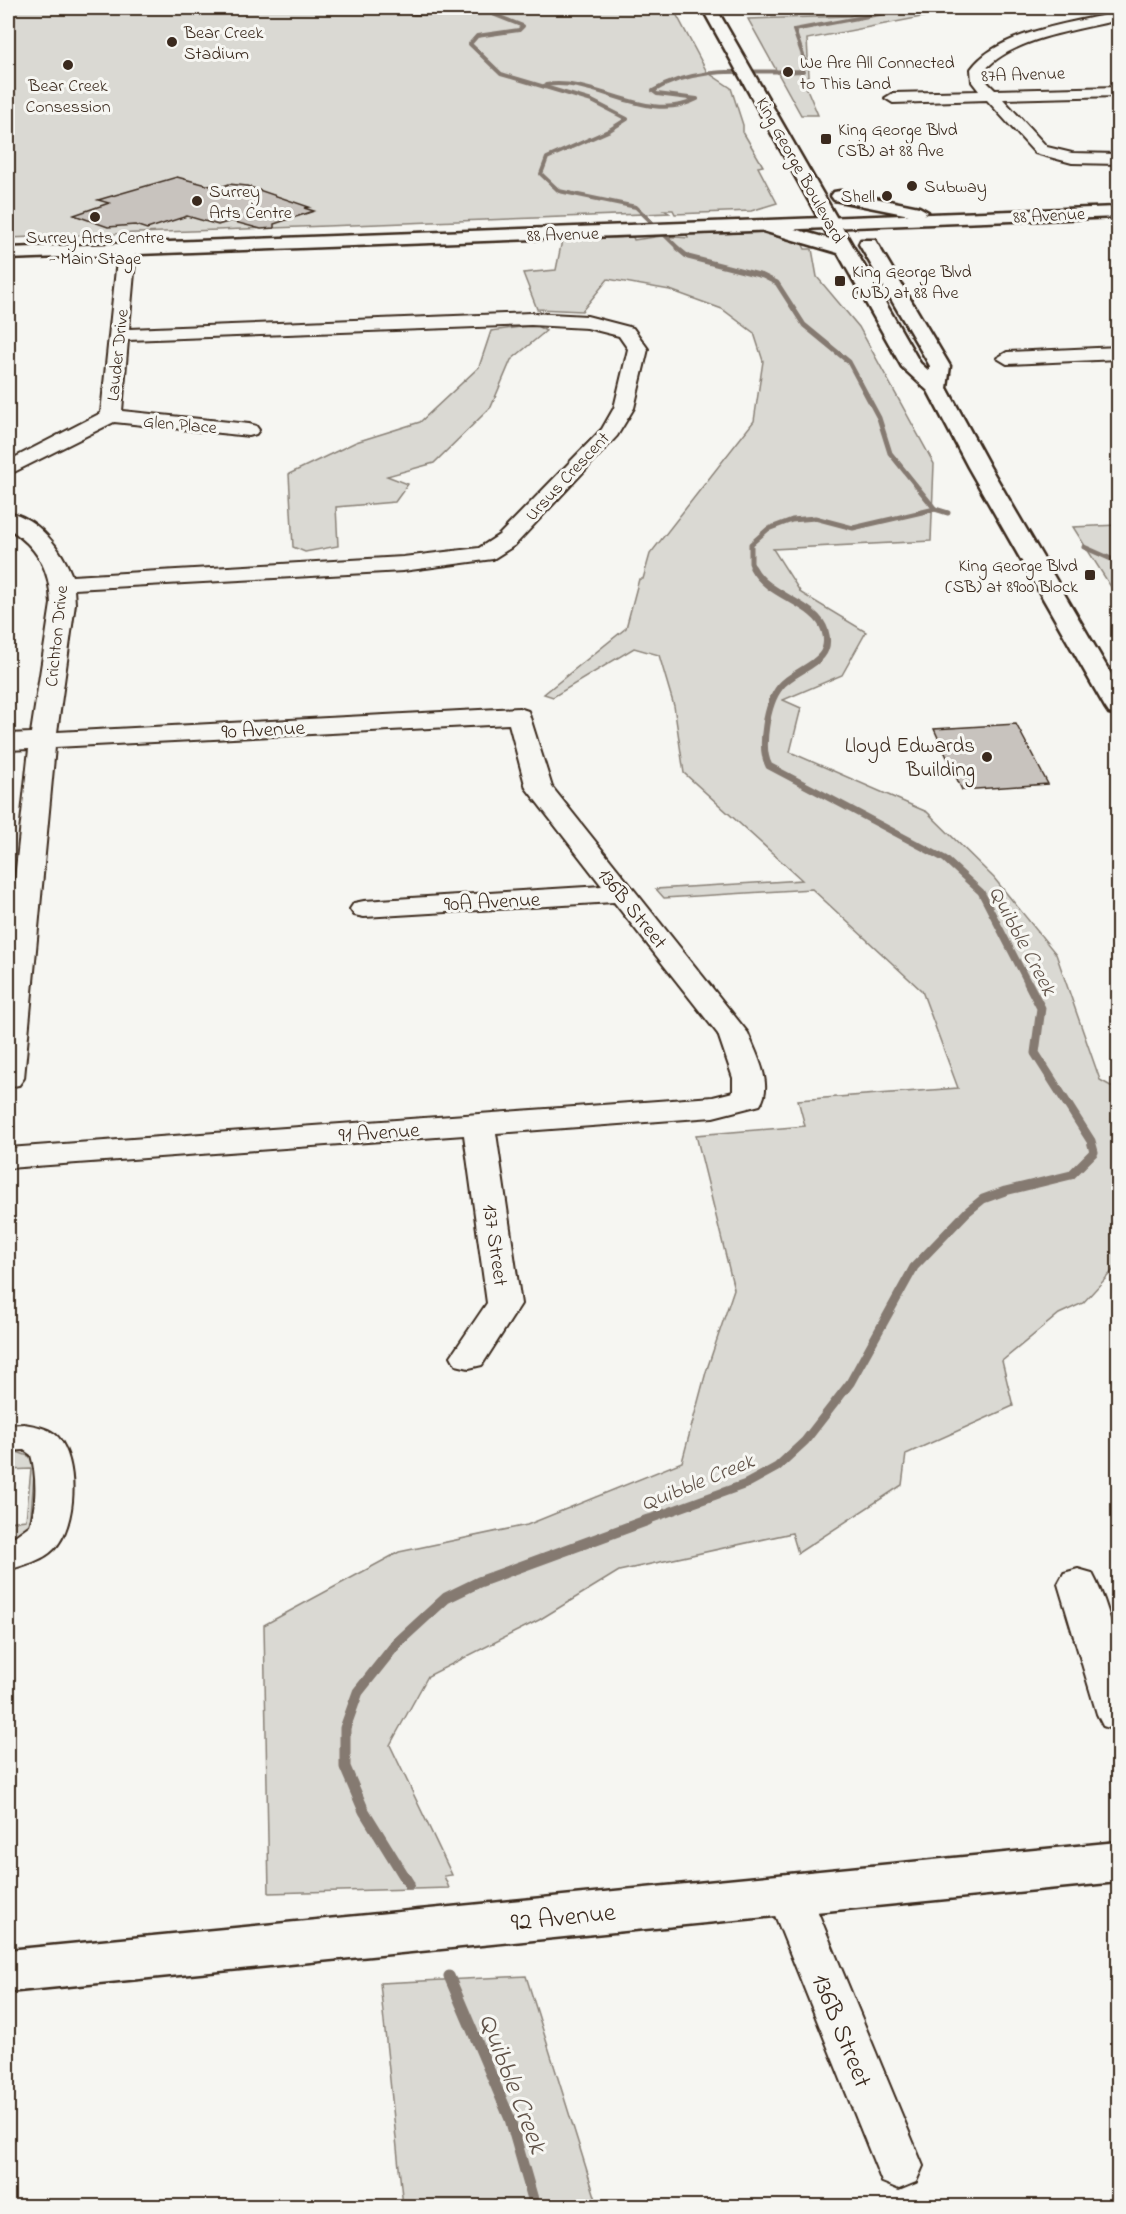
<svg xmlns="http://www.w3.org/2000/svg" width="1126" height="2214" viewBox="0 0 1126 2214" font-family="'Indie Flower',sans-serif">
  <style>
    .green { fill: #dad9d3; stroke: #8a8278; stroke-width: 1.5 }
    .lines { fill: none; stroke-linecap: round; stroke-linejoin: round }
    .stream-far4 { stroke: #857a71; stroke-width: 4 }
    .stream-far3 { stroke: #857a71; stroke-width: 5 }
    .stream-far2 { stroke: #857a71; stroke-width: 7 }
    .stream-far1 { stroke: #857a71; stroke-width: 9 }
    .stream { stroke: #857a71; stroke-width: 11 }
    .building { fill: #c8c3be; stroke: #3b2a1e; stroke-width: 1.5 }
    .street-casing { stroke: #3b2a1e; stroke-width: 4 }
    .secondary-casing { stroke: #3b2a1e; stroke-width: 5 }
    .primary-casing { stroke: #3b2a1e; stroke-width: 5 }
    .street { fill: #f6f6f2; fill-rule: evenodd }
    .secondary { fill: #f6f6f2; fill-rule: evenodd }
    .primary { fill: #f6f6f2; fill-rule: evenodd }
    .poi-dot { fill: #3b2a1e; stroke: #f6f6f2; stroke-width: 2 }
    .labels { text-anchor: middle; stroke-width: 6; stroke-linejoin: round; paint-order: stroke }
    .far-poi-label { font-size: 18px; fill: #3b2a1e; stroke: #f6f6f2; text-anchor: start }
    .far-street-label { font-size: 18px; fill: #3b2a1e; stroke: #f6f6f2 }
    .street-label { font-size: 21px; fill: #3b2a1e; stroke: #f6f6f2 }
    .poi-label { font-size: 21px; fill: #3b2a1e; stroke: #f6f6f2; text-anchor: end }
    .water-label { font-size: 22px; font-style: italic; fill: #605248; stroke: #f6f6f2 }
    .near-street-label { font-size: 26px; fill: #3b2a1e; stroke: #f6f6f2 }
    .near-water-label { font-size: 27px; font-style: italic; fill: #605248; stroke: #f6f6f2 }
  </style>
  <rect width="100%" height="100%" fill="#f6f6f2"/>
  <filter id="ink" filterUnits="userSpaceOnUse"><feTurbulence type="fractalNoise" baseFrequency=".0167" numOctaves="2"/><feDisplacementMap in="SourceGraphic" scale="12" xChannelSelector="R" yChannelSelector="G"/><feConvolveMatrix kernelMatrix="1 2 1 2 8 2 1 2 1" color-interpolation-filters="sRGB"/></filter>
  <g filter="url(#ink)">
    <!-- green -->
    <g class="green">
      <polygon points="8,8 673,8 707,72 731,88 743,125 743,132 763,166 758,167 777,203 751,211 675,214 673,210 664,210 669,213 8,238"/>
      <polygon points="885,8 968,8 807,39 809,76 804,82 818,115 801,115 748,19 849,16"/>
      <polygon points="767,232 800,239 805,249 812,249 817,277 859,327 934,464 931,541 773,549 801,593 866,632 842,675 783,700 801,708 790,752 927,812 994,878 1056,954 1100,1080 1118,1090 1118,1265 1083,1303 1059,1314 1002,1361 1013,1406 906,1454 902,1485 798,1553 792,1533 619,1571 539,1620 428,1676 390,1745 452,1875 444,1876 449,1888 269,1893 264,1625 399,1552 527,1525 682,1462 706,1372 734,1289 696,1135 805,1126 798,1100 958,1088 922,991 812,889 664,898 656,889 802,880 684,773 674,706 659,655 634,648 553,697 544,694 626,628 639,579 643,579 650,554 754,421 763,361 754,333 722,309 670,290 608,279 582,311 537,309 523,273 556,270 562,240 633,237 634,240 662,236 688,238 687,235"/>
      <polygon points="535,325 546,331 511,360 491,407 434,463 387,476 408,484 395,502 336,507 338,546 305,552 293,547 289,474 356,442 420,422 479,367 491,331"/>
      <polygon points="1118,525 1118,598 1073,527"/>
      <polygon points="17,1452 31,1457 35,1462 30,1527 8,1541 8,1522 26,1520 31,1469 8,1470 8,1453"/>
      <polygon points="526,1976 598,2206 403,2206 380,1983"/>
    </g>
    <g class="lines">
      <!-- stream-far4 -->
      <g class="stream-far4">
        <polyline points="396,8 414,14 490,13 523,26 519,30 477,36 470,44 501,74 592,101 627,119 608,131 547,158 541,174 559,191 636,207 679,249"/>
        <path d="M546,85C597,77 647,125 697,99L657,94L653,91C696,64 754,74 803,71L806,64L794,30L911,8"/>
      </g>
      <!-- stream-far3 -->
      <g class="stream-far3">
        <polyline points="677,248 688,257 763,276 777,283 804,325 849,362 879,418 890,453 935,509 853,528 815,518 792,520 768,529 751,544 751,563 754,570"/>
        <polyline points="935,509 948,513"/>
        <polyline points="1084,547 1118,562"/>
      </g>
      <!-- stream-far2 -->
      <path class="stream-far2" d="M753,568C768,597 817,603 825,631C835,664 796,667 780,687C767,703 759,748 769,766L945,859L981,892L1029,985"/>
      <!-- stream-far1 -->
      <polyline class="stream-far1" points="644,1521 746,1484 777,1467 805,1441 850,1383 914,1267 967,1212 983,1199 1005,1191 1071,1175 1094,1152 1091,1141 1035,1053 1041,1008 1028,983"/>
      <!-- stream -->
      <g class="stream">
        <polyline points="409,1884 364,1811 345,1767 345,1728 358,1692 397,1643 446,1598 479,1582 648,1520"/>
        <polyline points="449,1976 510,2119 535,2206"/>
      </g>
    </g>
    <!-- building -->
    <g class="building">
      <polygon points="177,177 218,188 229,184 247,186 309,207 304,208 314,211 274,224 274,228 261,229 231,221 218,225 187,216 147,229 135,225 108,227 74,215 109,203 98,200"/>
      <polygon points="1016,724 1048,784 962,790 934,729"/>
    </g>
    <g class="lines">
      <defs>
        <g id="street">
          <path d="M1118,12V20C1079,30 1012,38 985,70L986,81L995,90L1118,87V96L1003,99L1047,147L1072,153L1118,154V164L1072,163L1035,153L987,100L893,103L885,98L893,93L979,91L972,82L971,69C998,31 1074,23 1118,12Z"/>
          <path d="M127,245L136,250L129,329L531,313L587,316L633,328L648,349L634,408L617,436L515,545L493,559L403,571L74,589L75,604L57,732L519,708L528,711L552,787L748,1033C756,1054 774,1084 760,1105L713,1117L496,1133L521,1304L482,1365L469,1368L456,1365L451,1356L487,1303L464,1135L8,1168V1148L713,1097L733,1092V1078L718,1034L614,902L364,917L354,915L350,909L354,903L364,901L602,886L526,788L509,724L55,747L24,1078L19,1085L8,1087V943L29,749L8,750V734L31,733L51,604C50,568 37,547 8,528V512C37,517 62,549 72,576L403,557L479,548L499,535L602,429L614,408L628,349L619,336L587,328L531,325L128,340L122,411L249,424L256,426L259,430L256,434L249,436L114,422L8,475V461L101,413L118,250Z"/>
          <polygon points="1118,347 1118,359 1007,364 997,358 1007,352"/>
          <path d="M24,1424C35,1426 50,1428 58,1437C79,1462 77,1526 54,1549C42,1561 24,1565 8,1570V1541L30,1525C37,1505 37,1475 31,1455L24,1450L8,1451V1425Z"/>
          <path d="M1078,1569L1092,1573C1117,1620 1124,1679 1118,1731L1103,1726L1097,1714L1058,1584L1064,1573Z"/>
          <polygon points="788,1874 804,1880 810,1893 923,2166 916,2182 899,2189 882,2182 766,1893 772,1880"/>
        </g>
        <g id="secondary">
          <polygon points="1118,207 1118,217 8,259 8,248"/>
          <polygon points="1118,1842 1118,1882 8,1992 8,1950"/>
        </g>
        <g id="primary">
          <polygon points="702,8 716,8 920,363 929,371 930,366 859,244 861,240 875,240 950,366 947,388 990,467 1118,686 1118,715 1109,713 1105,707 968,467 928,391 902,367 838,253 763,231 760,227 769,222 830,239"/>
          <polygon points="840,191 919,207 928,212 919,217 834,200 831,196 834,192"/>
        </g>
      </defs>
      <!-- street casing -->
      <use href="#street" class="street-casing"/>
      <!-- secondary casing -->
      <use href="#secondary" class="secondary-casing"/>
      <!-- primary casing -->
      <use href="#primary" class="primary-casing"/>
      <!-- street -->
      <use href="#street" class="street"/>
      <!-- secondary -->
      <use href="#secondary" class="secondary"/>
      <!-- primary -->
      <use href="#primary" class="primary"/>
    </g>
  </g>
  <!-- markers -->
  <g class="poi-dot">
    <circle cx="172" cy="42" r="6"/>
    <circle cx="68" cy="65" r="6"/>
    <circle cx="788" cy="72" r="6"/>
    <rect x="820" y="133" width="12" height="12" rx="3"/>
    <circle cx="912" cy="186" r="6"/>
    <circle cx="887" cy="196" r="6"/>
    <circle cx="197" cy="201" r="6"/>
    <circle cx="95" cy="217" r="6"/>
    <rect x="834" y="275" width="12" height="12" rx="3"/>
    <rect x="1084" y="569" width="12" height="12" rx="3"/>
    <circle cx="987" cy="757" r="6"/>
  </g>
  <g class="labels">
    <!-- far-poi labels -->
    <g class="far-poi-label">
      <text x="184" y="38">Bear Creek<tspan x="184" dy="21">Stadium</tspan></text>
      <text x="800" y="68">We Are All Connected<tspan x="800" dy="21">to This Land</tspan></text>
      <text x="68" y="91" text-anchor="middle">Bear Creek<tspan x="68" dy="21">Consession</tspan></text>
      <text x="838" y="135">King George Blvd<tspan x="838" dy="21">(SB) at 88 Ave</tspan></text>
      <text x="924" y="192">Subway</text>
      <text x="209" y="197">Surrey<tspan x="209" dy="21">Arts Centre</tspan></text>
      <text x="875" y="202" text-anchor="end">Shell</text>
      <text x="95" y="243" text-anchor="middle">Surrey Arts Centre<tspan x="95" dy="21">- Main Stage</tspan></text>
      <text x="852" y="277">King George Blvd<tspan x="852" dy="21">(NB) at 88 Ave</tspan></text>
      <text x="1078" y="571" text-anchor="end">King George Blvd<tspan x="1078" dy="21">(SB) at 8900 Block</tspan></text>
    </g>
    <!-- far-street labels -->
    <g class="far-street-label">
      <text transform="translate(1023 74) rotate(-2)" y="6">87A Avenue</text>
      <text transform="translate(801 170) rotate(61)" y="6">King George Boulevard</text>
      <text transform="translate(1049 215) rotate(-3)" y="6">88 Avenue</text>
      <text transform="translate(563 234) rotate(-2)" y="6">88 Avenue</text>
      <text transform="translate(117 355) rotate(-84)" y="6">Lauder Drive</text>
      <text transform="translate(180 424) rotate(5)" y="6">Glen Place</text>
      <text transform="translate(567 476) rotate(-47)" y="6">Ursus Crescent</text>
      <text transform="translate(56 636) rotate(-84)" y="6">Crichton Drive</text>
    </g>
    <!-- street labels -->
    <g class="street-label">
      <text transform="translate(263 729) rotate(-3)" y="7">90 Avenue</text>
      <text transform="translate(492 901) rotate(-3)" y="7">90A Avenue</text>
      <text transform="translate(633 908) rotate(51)" y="7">136B Street</text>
      <text transform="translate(379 1132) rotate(-4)" y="7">91 Avenue</text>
      <text transform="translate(496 1245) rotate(82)" y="7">137 Street</text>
    </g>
    <!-- poi labels -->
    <g class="poi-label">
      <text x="975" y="752">Lloyd Edwards<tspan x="975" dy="24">Building</tspan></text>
    </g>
    <!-- water labels -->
    <g class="water-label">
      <text transform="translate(1024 940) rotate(62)" y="8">Quibble Creek</text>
      <text transform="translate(697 1481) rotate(-22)" y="8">Quibble Creek</text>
    </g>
    <!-- near-street labels -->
    <g class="near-street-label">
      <text transform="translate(563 1916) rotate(-6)" y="9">92 Avenue</text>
      <text transform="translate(843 2030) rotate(68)" y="9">136B Street</text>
    </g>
    <!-- near-water labels -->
    <g class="near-water-label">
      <text transform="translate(514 2083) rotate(69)" y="9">Quibble Creek</text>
    </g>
  </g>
  <!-- margin -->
  <rect width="1126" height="2214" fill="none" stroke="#f6f6f2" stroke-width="30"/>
  <rect x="15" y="15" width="1096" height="2184" fill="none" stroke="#3b2a1e" stroke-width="2" filter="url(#ink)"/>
</svg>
